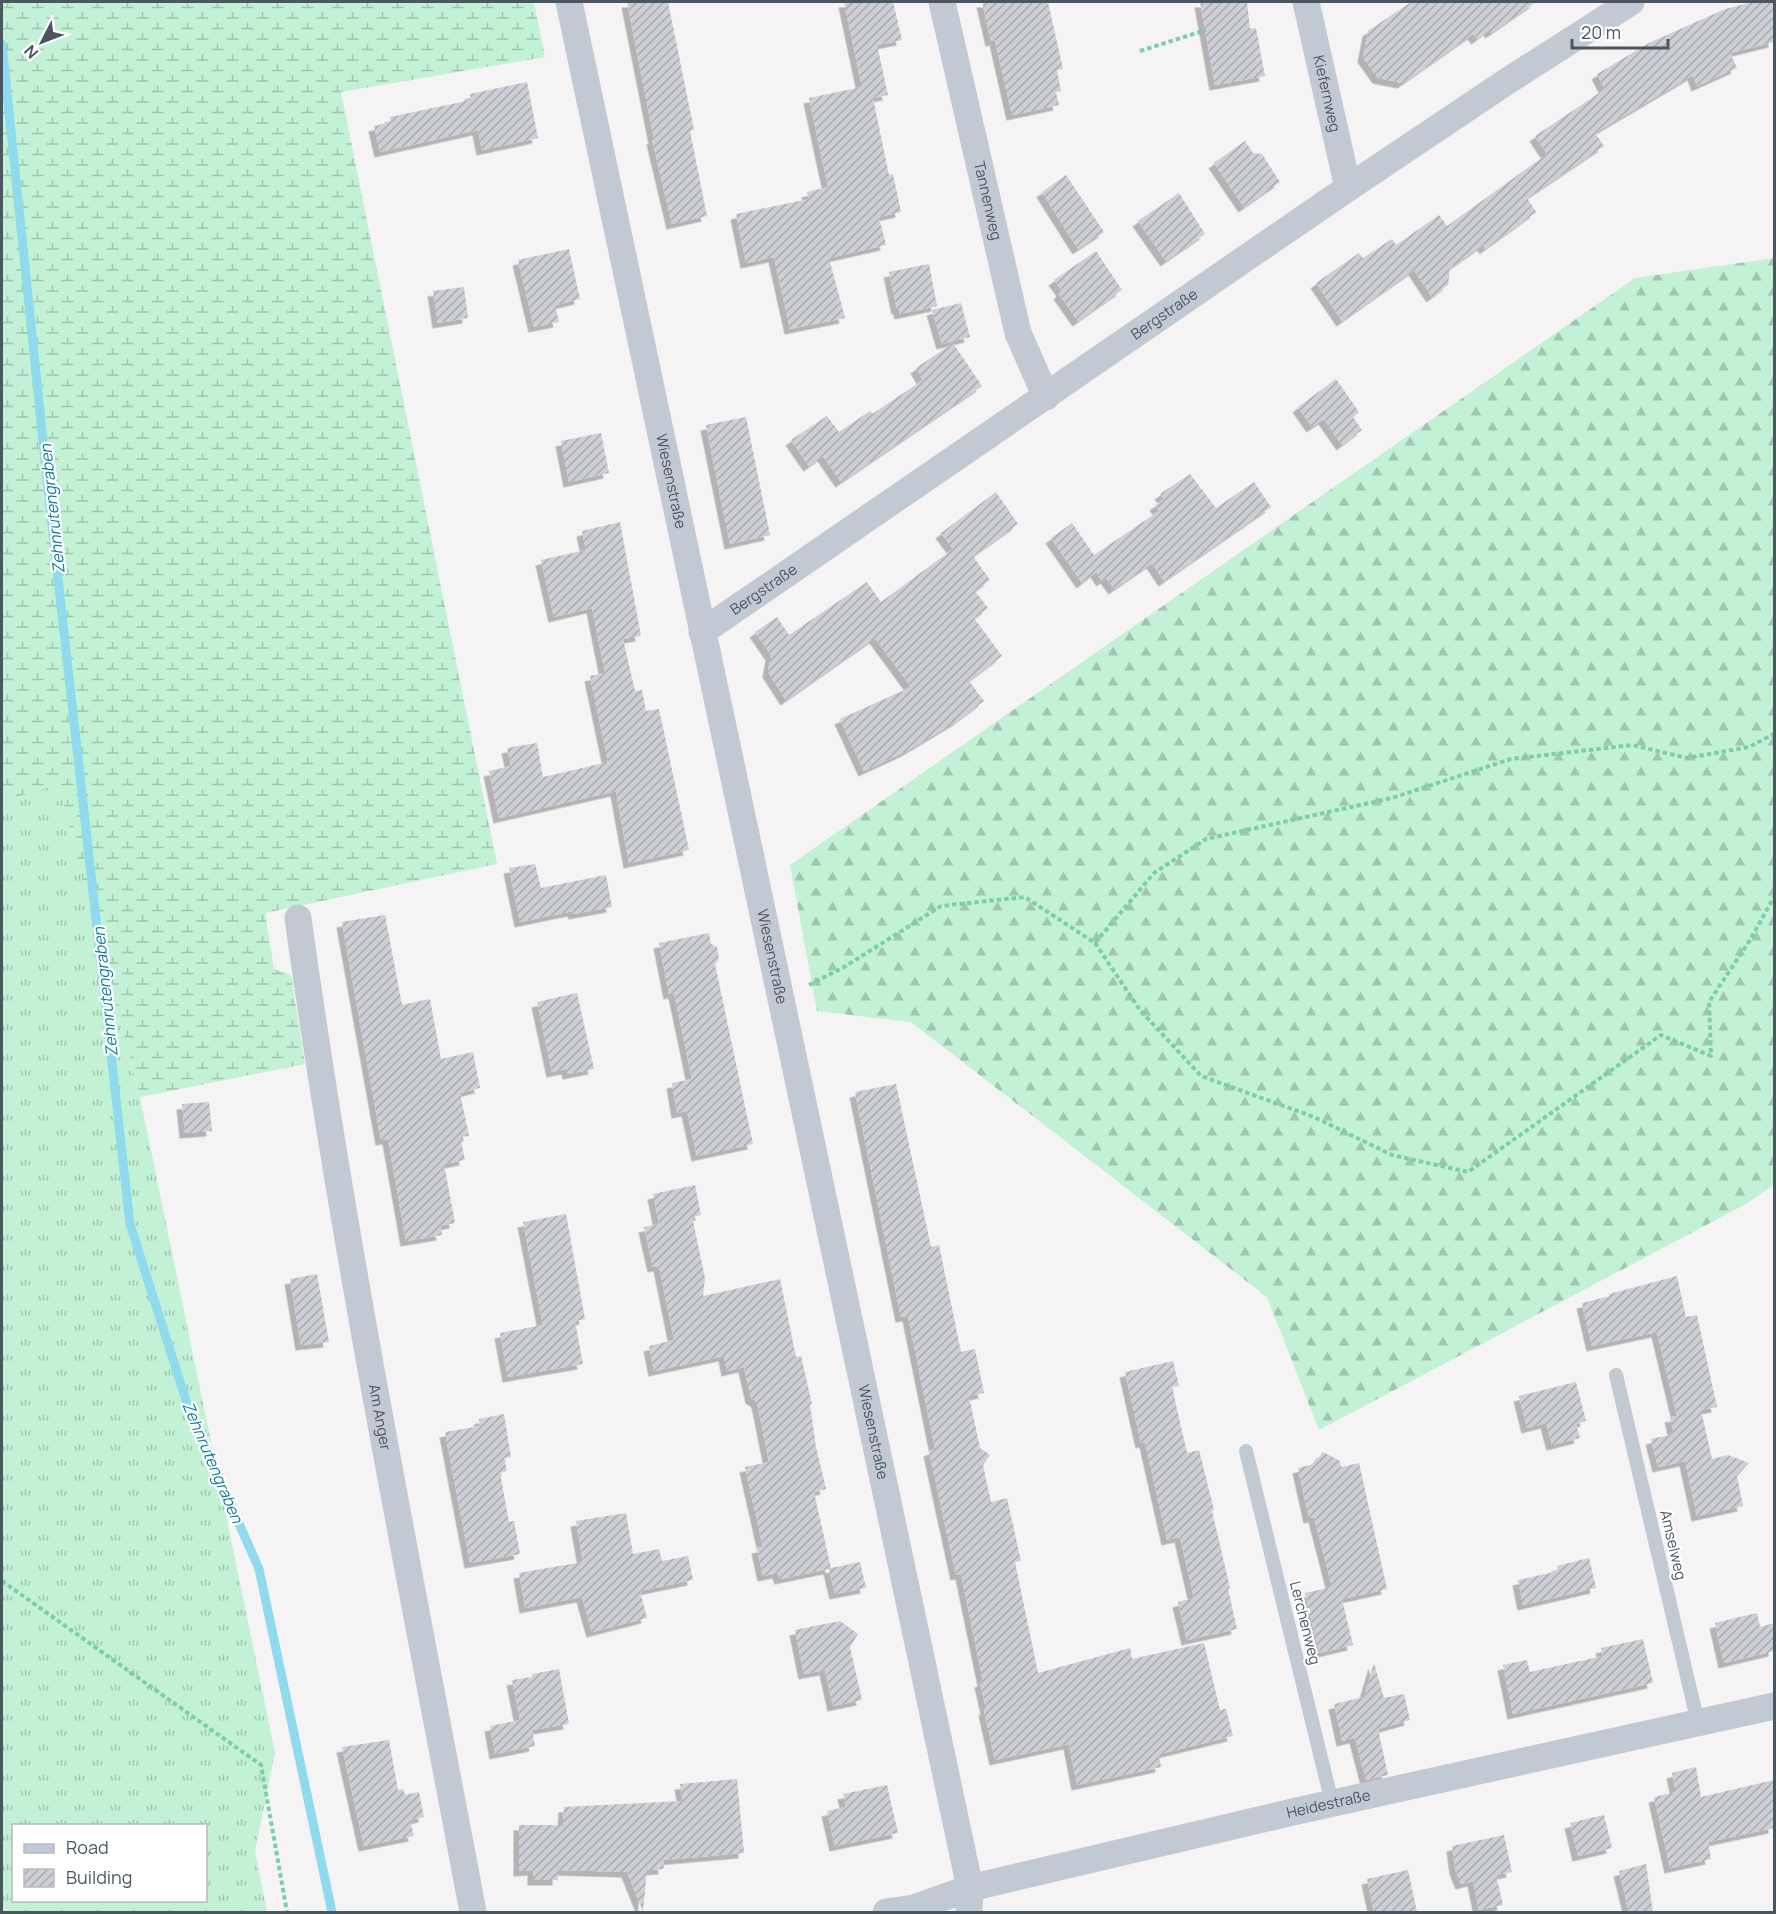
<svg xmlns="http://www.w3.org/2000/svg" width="1776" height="1914" viewBox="0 0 1776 1914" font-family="Manrope,sans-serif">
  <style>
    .grass { fill: url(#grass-tufts); fill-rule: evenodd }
    .forest { fill: url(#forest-firs) }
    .wetland { fill: url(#wetland-marsh) }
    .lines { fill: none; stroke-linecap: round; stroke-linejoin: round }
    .stream { stroke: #90daee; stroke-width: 9 }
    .building { fill: url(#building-hatch); filter: url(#shadow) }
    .path { stroke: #7ad0a6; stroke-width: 4; stroke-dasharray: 4.5 3; stroke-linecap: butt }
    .service { stroke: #c1cad2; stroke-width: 14 }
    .minor { stroke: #c1cad2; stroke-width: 27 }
    .labels { text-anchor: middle; stroke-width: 4.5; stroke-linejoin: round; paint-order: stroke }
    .street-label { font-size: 15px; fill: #4a5661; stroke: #fff }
    .water-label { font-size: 16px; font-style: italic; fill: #0c7c9b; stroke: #fff }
  </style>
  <defs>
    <pattern id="grass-tufts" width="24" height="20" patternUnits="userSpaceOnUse" patternTransform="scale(1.5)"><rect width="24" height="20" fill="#c3f1d5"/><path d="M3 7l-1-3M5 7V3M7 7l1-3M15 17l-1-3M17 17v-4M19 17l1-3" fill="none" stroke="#a0c6b0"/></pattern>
    <pattern id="forest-firs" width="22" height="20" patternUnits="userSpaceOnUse" patternTransform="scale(1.5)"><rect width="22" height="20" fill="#c3f1d5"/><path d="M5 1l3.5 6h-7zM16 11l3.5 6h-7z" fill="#a0c6b0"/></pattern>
    <pattern id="wetland-marsh" width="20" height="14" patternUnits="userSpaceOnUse" patternTransform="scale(1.5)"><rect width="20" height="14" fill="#c3f1d5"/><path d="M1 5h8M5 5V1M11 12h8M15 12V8" fill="none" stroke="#a0c6b0"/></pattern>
    <pattern id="building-hatch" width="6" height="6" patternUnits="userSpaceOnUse" patternTransform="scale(1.5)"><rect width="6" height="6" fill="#cdcfd5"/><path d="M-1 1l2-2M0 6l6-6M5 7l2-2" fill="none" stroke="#a8abb0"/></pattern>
    <filter id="shadow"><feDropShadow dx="-5.5" dy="5.5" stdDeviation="0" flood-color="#0004"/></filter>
  </defs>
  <rect width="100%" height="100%" fill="#f5f3f3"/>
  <!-- grass -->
  <path class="grass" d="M58,784L140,1097L275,1753L255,1851L267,1912H2V802ZM14,1826H206V1900H14Z"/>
  <!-- forest -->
  <polygon class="forest" points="1774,258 1774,1185 1746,1204 1319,1430 1267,1297 911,1022 817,1011 790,865 1635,278"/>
  <!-- wetland -->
  <polygon class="wetland" points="2,2 534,2 545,57 341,92 497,864 265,913 274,969 291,975 305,1064 140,1097 58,784 2,802"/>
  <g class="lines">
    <!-- stream -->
    <polyline class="stream" points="2,44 47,480 130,1224 189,1410 259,1569 332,1912"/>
  </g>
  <!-- building -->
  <g class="building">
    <polygon points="627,2 668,2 694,130 690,131 707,216 672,224 652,139 654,139"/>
    <polygon points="844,2 893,2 902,40 877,45 888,95 873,98 889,175 893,174 901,212 879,217 886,245 829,258 845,318 790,329 774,257 746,263 736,214 809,199 807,192 828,187 809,98 862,87"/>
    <polygon points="982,2 1048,2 1063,69 1057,70 1061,91 1056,92 1059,105 1012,115 995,40 991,41"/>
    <polygon points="1200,2 1247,2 1250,29 1256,28 1265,76 1215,85"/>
    <polygon points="1411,2 1536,2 1491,33 1489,30 1477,39 1473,34 1403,83 1378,78 1363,57 1368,31"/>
    <polygon points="1753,2 1774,2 1774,42 1730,53 1737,68 1697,86 1693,75 1595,133 1604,146 1527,198 1536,212 1485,249 1483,245 1450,268 1448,285 1432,297 1414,270 1342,321 1316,283 1359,253 1363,258 1392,239 1396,245 1439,215 1447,226 1547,154 1535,136 1605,89 1597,74 1649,43 1725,9"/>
    <polygon points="527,82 538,138 482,150 478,130 380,152 374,126 391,122 390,117 471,100 470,94"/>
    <polygon points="1245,141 1253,153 1262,154 1280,182 1244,207 1214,163"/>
    <polygon points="1066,175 1104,232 1078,249 1042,192"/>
    <polygon points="1179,193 1205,234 1166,261 1138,221"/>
    <polygon points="569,249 580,299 555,305 559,322 534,327 518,260"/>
    <polygon points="1096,251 1122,290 1078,321 1059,294 1062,291 1054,280"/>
    <polygon points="929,264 937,306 900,314 899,309 897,309 889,272"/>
    <polygon points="464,287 468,318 438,323 433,291"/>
    <polygon points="961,303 970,337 942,344 932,310"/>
    <polygon points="953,343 982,386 841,482 823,456 809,466 791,440 827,416 839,432 870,411 872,414 923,380 916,368"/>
    <polygon points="1336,379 1359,412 1353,417 1362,430 1342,445 1324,419 1312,427 1298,407"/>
    <polygon points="746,417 770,535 730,544 706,425"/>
    <polygon points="601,433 609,473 569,482 561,441"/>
    <polygon points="1190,474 1216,508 1254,482 1271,507 1164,581 1152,563 1114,589 1106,578 1102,581 1096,572 1082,583 1051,538 1072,523 1094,555 1159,511 1155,505 1164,499 1160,494"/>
    <polygon points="996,492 1018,524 973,556 990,580 975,591 988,608 974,618 1002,656 969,681 984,701 957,721 907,751 864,771 840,719 911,687 875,638 786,700 768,672 771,655 755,632 777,617 789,635 867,582 881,602 953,549 941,533"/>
    <polygon points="620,522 641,636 623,639 635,691 642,690 646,711 659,709 689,850 629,863 616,791 499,818 489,771 511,766 507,748 537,743 543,777 608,762 590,676 605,673 592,608 554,617 541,560 586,550 582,531"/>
    <polygon points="535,864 541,888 606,875 612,907 574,914 573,911 520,922 509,868"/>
    <polygon points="385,915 402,1005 430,999 441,1059 473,1052 480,1088 460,1093 469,1136 460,1137 465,1160 444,1164 455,1223 440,1226 442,1235 406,1241 388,1139 381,1140 342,922"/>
    <polygon points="709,933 711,944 717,947 719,959 715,964 753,1144 697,1156 687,1111 677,1113 672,1083 692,1079 674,993 669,994 659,943"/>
    <polygon points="577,993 594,1069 568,1074 567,1069 552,1072 537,1002"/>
    <polygon points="896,1084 931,1247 939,1245 961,1352 975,1349 984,1393 969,1396 980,1448 990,1455 983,1465 991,1502 1007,1498 1021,1561 1015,1562 1038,1673 1130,1648 1132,1659 1204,1643 1220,1710 1226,1709 1233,1736 1159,1754 1161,1767 1077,1785 1069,1744 995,1760 984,1710 986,1709 980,1682 983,1681 961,1574 956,1575 929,1451 935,1449 908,1316 901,1317 855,1092"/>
    <polygon points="209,1102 212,1131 185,1133 182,1104"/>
    <polygon points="695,1185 701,1215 692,1217 705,1278 703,1296 780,1279 796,1357 801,1356 812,1404 810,1405 816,1447 826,1489 814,1492 831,1568 860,1562 866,1588 835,1594 829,1569 780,1579 778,1573 763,1576 757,1548 763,1547 745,1467 769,1462 757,1402 751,1398 744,1367 727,1371 724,1356 654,1371 649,1346 674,1340 659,1266 653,1267 644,1227 659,1224 653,1194"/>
    <polygon points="566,1214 585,1319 575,1321 583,1364 508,1377 500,1333 543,1325 523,1222"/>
    <polygon points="317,1274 329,1342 301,1345 290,1279"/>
    <polygon points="1677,1276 1686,1317 1697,1315 1717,1407 1701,1410 1712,1459 1728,1455 1749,1463 1737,1476 1743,1506 1697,1516 1685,1461 1658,1467 1651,1439 1674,1434 1670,1417 1677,1416 1657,1332 1592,1346 1582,1303 1610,1296 1609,1294"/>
    <polygon points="1173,1361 1179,1386 1172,1387 1187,1453 1199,1450 1214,1510 1212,1511 1230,1588 1228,1589 1237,1629 1187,1640 1178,1602 1194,1598 1180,1537 1167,1540 1145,1442 1141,1443 1125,1372"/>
    <polygon points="1576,1382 1586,1421 1576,1424 1580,1438 1552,1445 1546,1423 1527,1428 1519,1396"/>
    <polygon points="504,1414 511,1457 504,1458 507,1471 500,1473 509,1522 514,1521 520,1554 470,1563 445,1432 480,1426 479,1419"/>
    <polygon points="1323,1452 1340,1461 1341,1467 1359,1463 1387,1589 1342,1599 1353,1645 1319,1653 1305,1593 1332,1587 1314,1517 1309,1518 1298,1468 1314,1464"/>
    <polygon points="626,1513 633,1554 659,1549 662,1561 688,1556 693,1580 640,1591 647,1618 592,1632 582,1597 525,1608 519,1573 583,1562 576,1521"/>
    <polygon points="1589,1558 1596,1588 1523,1605 1518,1580 1558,1571 1557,1566"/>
    <polygon points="1757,1613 1760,1627 1774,1623 1774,1651 1724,1663 1715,1623"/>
    <polygon points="840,1621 858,1634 850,1647 862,1700 833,1706 825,1670 804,1674 795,1630"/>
    <polygon points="1643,1639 1653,1683 1513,1714 1503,1665 1527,1660 1530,1672 1603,1656 1601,1648"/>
    <polygon points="1374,1663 1384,1698 1404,1694 1410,1720 1378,1729 1388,1775 1366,1780 1355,1738 1342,1741 1334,1704 1364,1697"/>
    <polygon points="559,1669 569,1724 532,1730 535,1746 495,1754 490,1726 520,1720 512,1680 532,1677 532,1674"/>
    <polygon points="389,1740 398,1790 403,1789 405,1795 419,1792 424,1817 410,1820 414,1836 364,1846 342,1747"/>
    <polygon points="1696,1767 1701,1797 1774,1780 1774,1828 1708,1842 1711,1859 1670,1868 1654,1797 1676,1792 1672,1773"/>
    <polygon points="737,1779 744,1853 663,1860 664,1869 647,1870 643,1912 627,1872 558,1870 558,1880 533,1880 533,1870 519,1871 519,1825 563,1825 564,1807 683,1801 680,1784"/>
    <polygon points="887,1785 898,1833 835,1846 827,1811 846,1807 843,1794"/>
    <polygon points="1604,1815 1612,1848 1578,1856 1570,1823"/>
    <polygon points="1504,1835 1512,1872 1496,1875 1503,1905 1479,1910 1473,1881 1461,1884 1455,1869 1452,1846"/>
    <polygon points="1646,1864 1653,1912 1629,1912 1619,1871"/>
    <polygon points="1408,1870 1417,1912 1374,1912 1367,1879"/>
  </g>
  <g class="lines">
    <!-- path -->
    <g class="path">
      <polyline points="1140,51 1206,30"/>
      <polyline points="1095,943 1140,1010 1201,1076 1314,1117 1392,1155 1468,1172 1661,1035 1711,1056 1709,1002 1750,940 1774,897"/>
      <polyline points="809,985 846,966 941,906 1025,897 1095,943 1154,873 1206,839 1392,798 1511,759 1632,745 1687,758 1749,747 1774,734"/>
      <polyline points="2,1581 261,1765 287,1912"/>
    </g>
    <!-- service -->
    <g class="service">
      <polyline points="1616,1375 1698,1723"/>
      <polyline points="1246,1451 1332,1803"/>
    </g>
    <!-- minor -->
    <g class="minor">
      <path id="s1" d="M569,2L970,1888L969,1912"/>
      <path id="s2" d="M942,2L1018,333L1046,397"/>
      <path id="s3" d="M1306,2L1348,188"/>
      <path id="s4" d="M702,632L1348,188L1509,80L1631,2"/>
      <path id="s5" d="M298,918C344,1251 411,1582 473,1912"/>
      <path id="s6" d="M886,1912L914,1908L970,1888L1297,1811L1774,1706"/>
    </g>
  </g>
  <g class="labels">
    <!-- street labels -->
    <g class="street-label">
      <text dy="5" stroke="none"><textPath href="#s3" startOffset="94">Kiefernweg</textPath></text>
      <text dy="5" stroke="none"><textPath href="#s2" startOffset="204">Tannenweg</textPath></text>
      <text dy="5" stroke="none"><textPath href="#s4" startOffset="561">Bergstraße</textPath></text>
      <text dy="5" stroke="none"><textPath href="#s1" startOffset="490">Wiesenstraße</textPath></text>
      <text dy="5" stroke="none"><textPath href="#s4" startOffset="75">Bergstraße</textPath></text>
      <text dy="5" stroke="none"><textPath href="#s1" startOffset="976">Wiesenstraße</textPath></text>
      <text dy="5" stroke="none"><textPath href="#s5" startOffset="506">Am Anger</textPath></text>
      <text dy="5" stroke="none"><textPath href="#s1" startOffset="1462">Wiesenstraße</textPath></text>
      <text transform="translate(1673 1545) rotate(77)" y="5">Amselweg</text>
      <text transform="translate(1305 1623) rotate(76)" y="5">Lerchenweg</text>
      <text dy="5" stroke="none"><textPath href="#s6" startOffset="456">Heidestraße</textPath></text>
    </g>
    <!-- water labels -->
    <g class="water-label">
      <text transform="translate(52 509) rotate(-96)" y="6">Zehnrutengraben</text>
      <text transform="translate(105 992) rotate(-96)" y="6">Zehnrutengraben</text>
      <text transform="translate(213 1462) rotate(67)" y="6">Zehnrutengraben</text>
    </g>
  </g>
  <!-- border -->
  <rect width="1776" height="1914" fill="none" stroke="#4a5661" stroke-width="6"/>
  <!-- legend -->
  <rect x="12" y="1824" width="195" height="78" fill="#ffffff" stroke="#b7bbc0" stroke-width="1.5"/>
  <rect x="24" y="1844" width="30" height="9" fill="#c1cad2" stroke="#b7bbc0" stroke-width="1.5"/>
  <text x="66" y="1854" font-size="18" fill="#4a5661">Road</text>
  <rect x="24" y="1869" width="30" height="18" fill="url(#building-hatch)" stroke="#b7bbc0" stroke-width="1.5"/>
  <text x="66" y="1884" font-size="18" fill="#4a5661">Building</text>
  <!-- north arrow -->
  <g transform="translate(42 42) rotate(228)" stroke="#ffffff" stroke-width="4.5" paint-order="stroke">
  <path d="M0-4.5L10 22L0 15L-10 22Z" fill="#4a5661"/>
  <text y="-9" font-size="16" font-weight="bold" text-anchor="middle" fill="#4a5661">N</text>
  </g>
  <!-- scale -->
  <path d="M1572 39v9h96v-9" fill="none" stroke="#4a5661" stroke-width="3"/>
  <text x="1581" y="39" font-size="18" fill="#4a5661" stroke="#ffffff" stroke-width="4.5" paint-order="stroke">20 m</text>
</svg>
